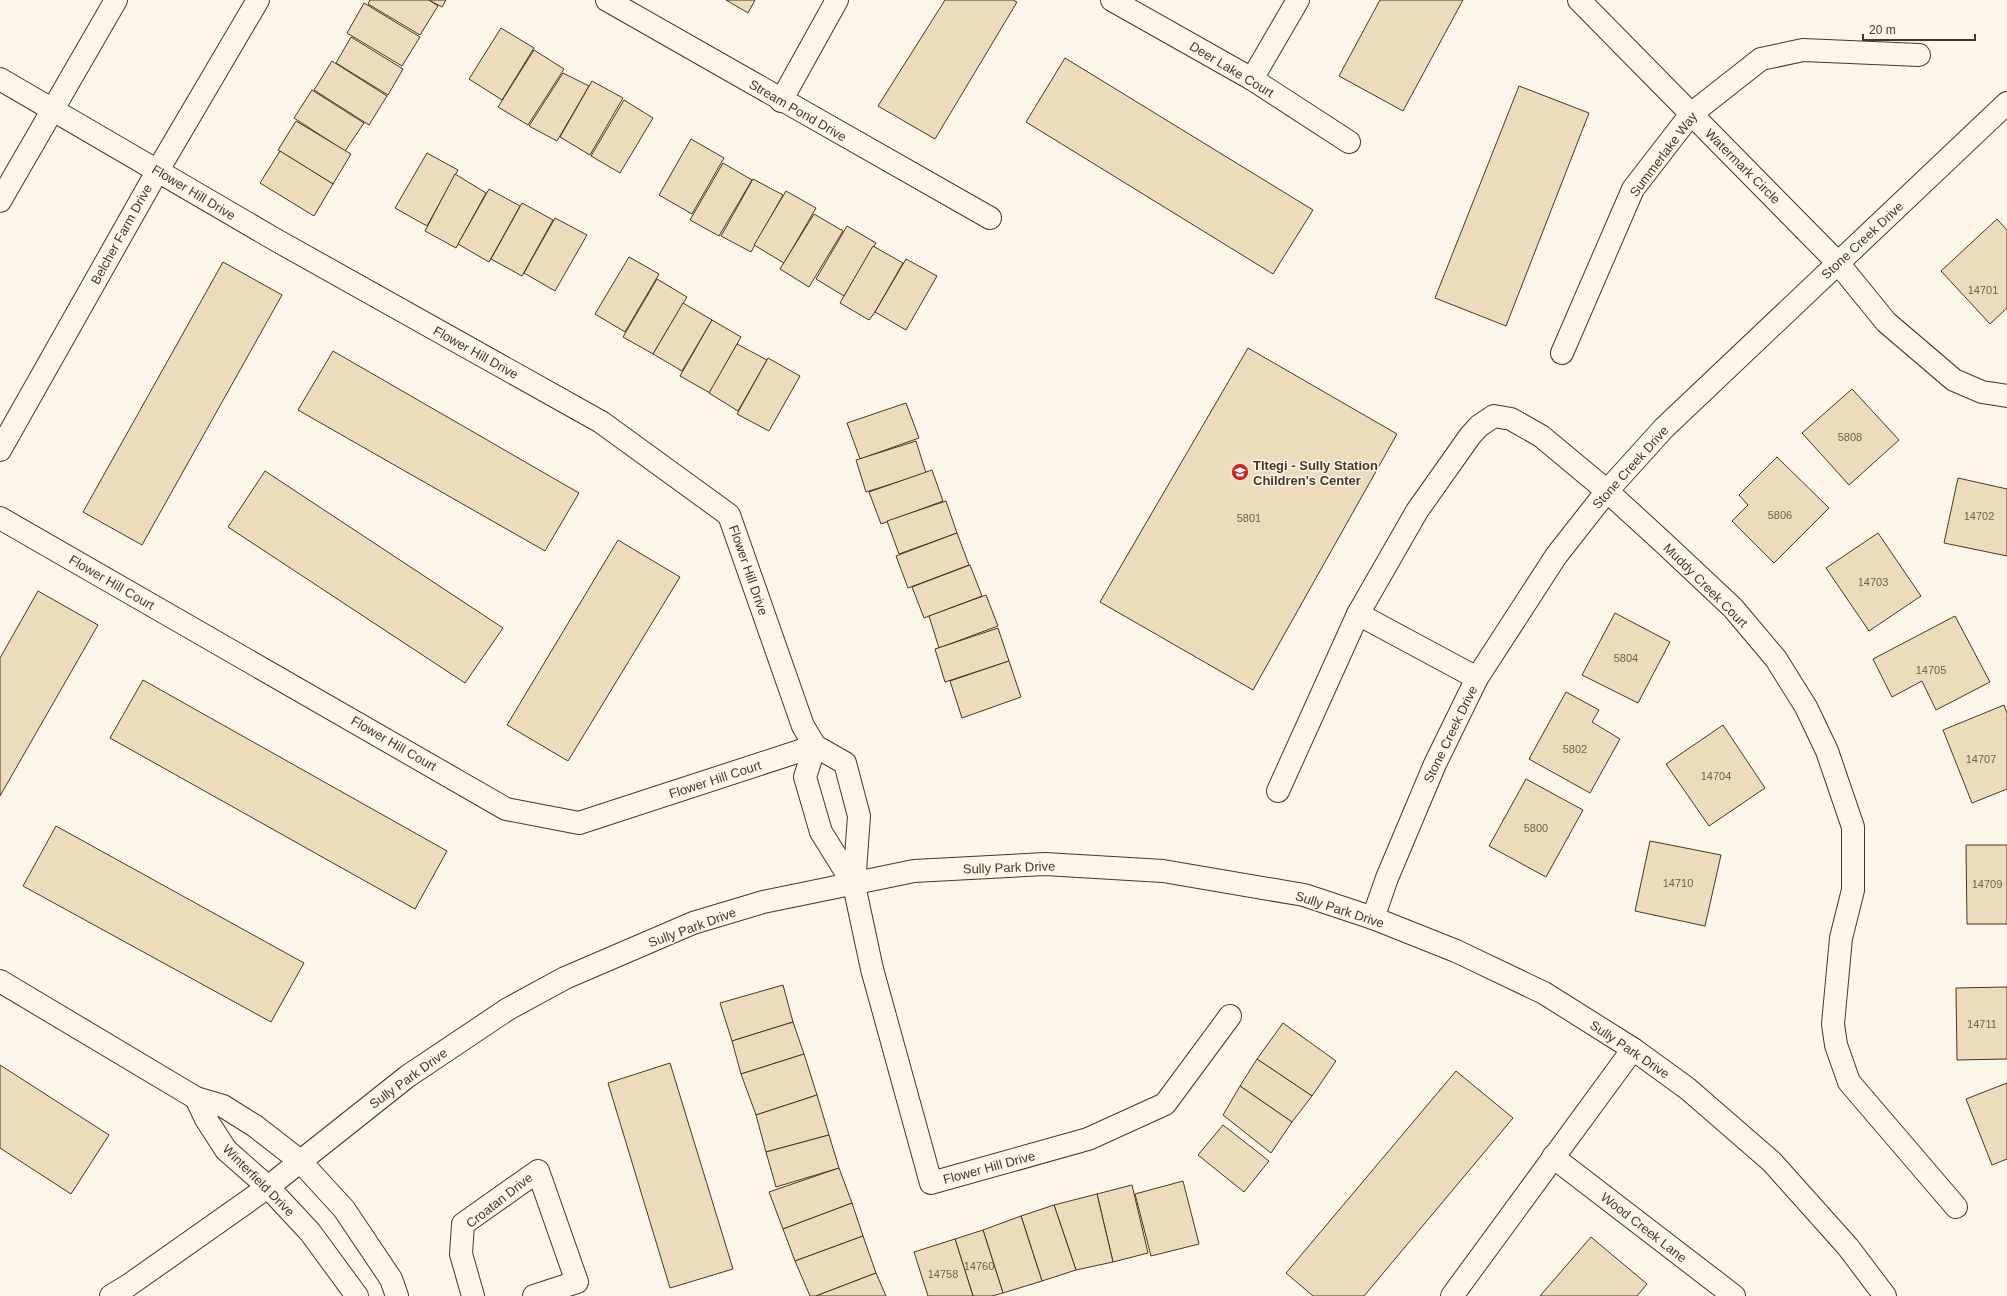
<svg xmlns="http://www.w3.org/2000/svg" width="2007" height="1296" viewBox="0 0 2007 1296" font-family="Helvetica,sans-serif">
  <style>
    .building { fill: #ecdcbc; stroke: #4a3520 }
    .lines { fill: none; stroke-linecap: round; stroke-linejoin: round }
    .minor-casing { stroke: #4a3520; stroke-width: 24 }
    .minor { stroke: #fbf6e9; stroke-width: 22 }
    .labels { text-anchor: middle; stroke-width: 3; stroke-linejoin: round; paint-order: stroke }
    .number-label { font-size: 11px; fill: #725f47 }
    .street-label { font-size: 13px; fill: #4a3520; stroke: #fbf6e9 }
    .poi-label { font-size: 13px; font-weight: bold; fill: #4a3520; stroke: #fbf6e9; text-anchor: start }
  </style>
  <rect width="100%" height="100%" fill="#fbf6e9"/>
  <!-- building -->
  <g class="building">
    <polygon points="370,0 429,0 438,6 420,35 368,4"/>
    <polygon points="429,0 446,0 442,7"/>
    <polygon points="726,0 755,0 748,13"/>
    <polygon points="945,0 1013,0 1017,2 935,139 878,106"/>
    <polygon points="1380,0 1463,0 1403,111 1339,76"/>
    <polygon points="364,3 420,37 402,66 347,33"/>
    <polygon points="501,28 534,48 502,100 469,79"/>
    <polygon points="351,37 403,69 388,95 336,63"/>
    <polygon points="534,50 564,69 528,125 498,107"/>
    <polygon points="1065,58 1313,210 1273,274 1026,122"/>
    <polygon points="332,61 387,96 369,125 314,90"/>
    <polygon points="563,73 589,86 557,141 529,126"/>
    <polygon points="592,81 623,98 590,155 560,137"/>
    <polygon points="1519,86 1589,113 1506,326 1435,298"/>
    <polygon points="312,90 364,123 345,151 294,118"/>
    <polygon points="624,100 653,118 620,173 591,156"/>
    <polygon points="296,121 351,154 333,184 278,150"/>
    <polygon points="691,139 724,158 692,214 659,195"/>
    <polygon points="280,151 333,184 314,216 260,183"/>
    <polygon points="427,153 458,170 427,226 395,208"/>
    <polygon points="723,163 752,180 719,236 690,220"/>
    <polygon points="455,174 486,193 456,248 425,231"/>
    <polygon points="753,179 783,195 751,252 721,236"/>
    <polygon points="489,189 520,206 489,262 458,244"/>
    <polygon points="786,191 816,208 784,263 754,245"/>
    <polygon points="522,203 553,220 522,276 491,259"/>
    <polygon points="814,214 843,231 809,287 780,269"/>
    <polygon points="555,218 587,235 555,291 524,273"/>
    <polygon points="1997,219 2007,230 2007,308 1990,324 1941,271"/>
    <polygon points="847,226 876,243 844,296 816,279"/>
    <polygon points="873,246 903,263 875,312 869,320 840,303"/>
    <polygon points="629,257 659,274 625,332 595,314"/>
    <polygon points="906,259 937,276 906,330 875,312"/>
    <polygon points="223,262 282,295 142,545 83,512"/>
    <polygon points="657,279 687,297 653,354 623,337"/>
    <polygon points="683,303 712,320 682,371 653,354"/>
    <polygon points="712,320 741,337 710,393 680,376"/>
    <polygon points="737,344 767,360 738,411 709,393"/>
    <polygon points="1248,348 1397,434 1253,690 1100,602"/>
    <polygon points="333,351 579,493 545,551 298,410"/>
    <polygon points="768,358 800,376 769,431 737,414"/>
    <polygon points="1852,389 1899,440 1849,485 1802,433"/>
    <polygon points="906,403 919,438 860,459 847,423"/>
    <polygon points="916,441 926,473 866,492 856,460"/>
    <polygon points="1777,457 1829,508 1774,563 1732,521 1748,505 1739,495"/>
    <polygon points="932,470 943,501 881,524 869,492"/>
    <polygon points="265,471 503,628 465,683 228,527"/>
    <polygon points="1958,478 2007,489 2007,556 1944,543"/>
    <polygon points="946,501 957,533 899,554 887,521"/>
    <polygon points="957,533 969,565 908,588 896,556"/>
    <polygon points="1878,533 1921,596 1869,631 1826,568"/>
    <polygon points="618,540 680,577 568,761 507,725"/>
    <polygon points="970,565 982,596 924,618 912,587"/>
    <polygon points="38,591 98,625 0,796 0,658"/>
    <polygon points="986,595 998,626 939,648 929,616"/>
    <polygon points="1615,613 1670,642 1638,703 1582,675"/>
    <polygon points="1955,616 1990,682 1936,710 1922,681 1892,697 1873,659"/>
    <polygon points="998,628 1009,661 945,682 935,649"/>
    <polygon points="1009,661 1021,697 962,718 950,681"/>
    <polygon points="143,680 447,851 415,909 110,738"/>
    <polygon points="1566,692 1599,710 1592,722 1620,739 1590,793 1529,759"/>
    <polygon points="2004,705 2007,713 2007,789 1972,803 1943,730"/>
    <polygon points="1723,725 1765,788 1709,826 1666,764"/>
    <polygon points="1526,779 1583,810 1546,877 1489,846"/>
    <polygon points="56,826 304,963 271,1022 23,886"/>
    <polygon points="1650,841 1721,855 1705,926 1635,911"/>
    <polygon points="1966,845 2007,845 2007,924 1967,924"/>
    <polygon points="783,985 793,1022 732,1041 720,1003"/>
    <polygon points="2007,987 2007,1059 1957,1060 1956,988"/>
    <polygon points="793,1022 804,1054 741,1074 732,1041"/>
    <polygon points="1283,1023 1336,1061 1312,1096 1257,1059"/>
    <polygon points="804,1054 817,1095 756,1115 741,1074"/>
    <polygon points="1257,1059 1312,1096 1292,1122 1240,1086"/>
    <polygon points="670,1063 733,1269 670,1288 608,1083"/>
    <polygon points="0,1065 109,1135 71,1194 0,1148"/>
    <polygon points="1456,1071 1513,1118 1364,1296 1313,1296 1286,1273"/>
    <polygon points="2007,1083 2007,1159 1992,1165 1966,1099"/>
    <polygon points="1240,1086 1292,1122 1271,1153 1223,1115"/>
    <polygon points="817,1095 829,1135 766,1152 756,1115"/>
    <polygon points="1223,1125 1269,1161 1244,1192 1198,1155"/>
    <polygon points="829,1135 839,1168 776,1187 766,1152"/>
    <polygon points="839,1168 852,1203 783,1229 769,1192"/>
    <polygon points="1183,1181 1199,1244 1151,1256 1135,1194"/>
    <polygon points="1132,1185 1148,1253 1113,1262 1097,1194"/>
    <polygon points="1097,1194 1113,1262 1076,1270 1054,1205"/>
    <polygon points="852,1203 863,1236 795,1261 783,1229"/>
    <polygon points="1054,1205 1076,1270 1042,1281 1021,1216"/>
    <polygon points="1021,1216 1042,1281 1003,1293 983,1230"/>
    <polygon points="983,1230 1003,1293 992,1296 973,1296 955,1239"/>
    <polygon points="863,1236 876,1273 816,1296 810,1296 795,1261"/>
    <polygon points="1591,1237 1647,1284 1637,1296 1540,1296"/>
    <polygon points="955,1239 973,1296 928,1296 914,1252"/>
    <polygon points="876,1273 886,1296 816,1296"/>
  </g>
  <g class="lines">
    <defs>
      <g id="minor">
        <polyline points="607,0 990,218"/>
        <polyline points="1112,0 1252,79 1349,142"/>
        <polyline points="1579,0 1838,263 1886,322 1954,380 1982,392 2007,396"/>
        <polyline points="0,79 276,240 601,422 729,515 803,726 815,746 845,763 859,816 854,885 872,969 931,1183 1088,1139 1165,1104 1230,1016"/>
        <polyline points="1252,79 1298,0"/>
        <polyline points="781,101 837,0"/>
        <polyline points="0,201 116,0"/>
        <polyline points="1562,353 1633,189 1691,114 1761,59 1803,50 1919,55"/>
        <polyline points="0,450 158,170 258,0"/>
        <polyline points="0,518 506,809 579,823 815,746"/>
        <polyline points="1358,614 1477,678"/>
        <polyline points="815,746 805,777 821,832 854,885"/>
        <polyline points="1278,791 1358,614 1417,511 1470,436 1479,426 1494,416 1511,419 1541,436 1607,491 1666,545 1733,608 1776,659 1806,707 1827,751 1853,827 1853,890 1841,938 1833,1024 1836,1045 1849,1082 1956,1207"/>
        <polyline points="1373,918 1387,878 1435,764 1477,678 1556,556 1607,491 1664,428 2007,103"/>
        <polyline points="0,981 196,1098 223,1106 255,1126 300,1161 344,1209 391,1279 397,1296"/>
        <polyline points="196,1098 206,1119 226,1150 268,1187 310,1232 357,1296"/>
        <polyline points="1553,1157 1734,1296"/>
        <polyline points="111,1296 129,1285 268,1187 408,1076 508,1009 565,978 693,923 763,902 914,871 1045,864 1163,871 1304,895 1373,918 1456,951 1544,993 1633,1049 1688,1089 1772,1162 1848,1247 1885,1296"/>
        <polyline points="473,1296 461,1254 463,1224 538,1171 577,1282 534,1296"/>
        <polyline points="1452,1296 1633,1049"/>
      </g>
    </defs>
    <!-- minor casing -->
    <use href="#minor" class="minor-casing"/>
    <!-- minor -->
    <use href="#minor" class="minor"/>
  </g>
  <!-- icons -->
  <defs>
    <symbol id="school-disc" viewBox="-11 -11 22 22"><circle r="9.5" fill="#c62828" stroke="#fbf6e9"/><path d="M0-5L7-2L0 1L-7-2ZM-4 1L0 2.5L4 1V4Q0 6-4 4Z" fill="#fff"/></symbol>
  </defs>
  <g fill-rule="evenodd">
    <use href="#school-disc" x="1230" y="462" width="20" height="20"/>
  </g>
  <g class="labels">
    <!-- number labels -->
    <g class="number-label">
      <text x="1983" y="294">14701</text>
      <text x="1850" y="441">5808</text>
      <text x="1780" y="519">5806</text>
      <text x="1979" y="520">14702</text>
      <text x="1249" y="522">5801</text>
      <text x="1873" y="586">14703</text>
      <text x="1626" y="662">5804</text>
      <text x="1931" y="674">14705</text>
      <text x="1575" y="753">5802</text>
      <text x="1981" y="763">14707</text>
      <text x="1716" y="780">14704</text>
      <text x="1536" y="832">5800</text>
      <text x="1678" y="887">14710</text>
      <text x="1987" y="888">14709</text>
      <text x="1982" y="1028">14711</text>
      <text x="979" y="1270">14760</text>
      <text x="943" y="1278">14758</text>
    </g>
    <!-- street labels -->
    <g class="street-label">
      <text transform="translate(1232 69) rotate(31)" y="5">Deer Lake Court</text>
      <text transform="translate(798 110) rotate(30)" y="5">Stream Pond Drive</text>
      <text transform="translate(1663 154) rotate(-53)" y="5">Summerlake Way</text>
      <text transform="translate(1743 166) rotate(45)" y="5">Watermark Circle</text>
      <text transform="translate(194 192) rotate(31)" y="5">Flower Hill Drive</text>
      <text transform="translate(121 234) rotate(-61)" y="5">Belcher Farm Drive</text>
      <text transform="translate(1862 240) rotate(-43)" y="5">Stone Creek Drive</text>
      <text transform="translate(476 352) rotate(29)" y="5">Flower Hill Drive</text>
      <text transform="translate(1630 467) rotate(-48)" y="5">Stone Creek Drive</text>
      <text transform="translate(749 570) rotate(71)" y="5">Flower Hill Drive</text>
      <text transform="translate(112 582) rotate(30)" y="5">Flower Hill Court</text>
      <text transform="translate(1706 585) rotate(45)" y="5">Muddy Creek Court</text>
      <text transform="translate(1450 734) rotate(-64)" y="5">Stone Creek Drive</text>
      <text transform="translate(394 743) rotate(30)" y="5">Flower Hill Court</text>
      <text transform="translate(715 779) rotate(-18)" y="5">Flower Hill Court</text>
      <text transform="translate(1009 867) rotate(-2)" y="5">Sully Park Drive</text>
      <text transform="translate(1340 909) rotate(18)" y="5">Sully Park Drive</text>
      <text transform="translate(692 927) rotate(-20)" y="5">Sully Park Drive</text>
      <text transform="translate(1630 1049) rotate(34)" y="5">Sully Park Drive</text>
      <text transform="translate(408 1078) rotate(-36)" y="5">Sully Park Drive</text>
      <text transform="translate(989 1167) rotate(-15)" y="5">Flower Hill Drive</text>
      <text transform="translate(259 1180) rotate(45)" y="5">Winterfield Drive</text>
      <text transform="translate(499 1200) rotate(-38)" y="5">Croatan Drive</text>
      <text transform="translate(1644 1227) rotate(38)" y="5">Wood Creek Lane</text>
    </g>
    <!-- poi labels -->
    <g class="poi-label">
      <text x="1253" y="470">Tltegi - Sully Station<tspan x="1253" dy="15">Children's Center</tspan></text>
    </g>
  </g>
  <!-- scale -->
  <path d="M1863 34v6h112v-6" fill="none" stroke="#4a3520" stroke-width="2"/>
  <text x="1869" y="34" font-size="12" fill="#4a3520" stroke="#fbf6e9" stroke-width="3" paint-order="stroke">20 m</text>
</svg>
